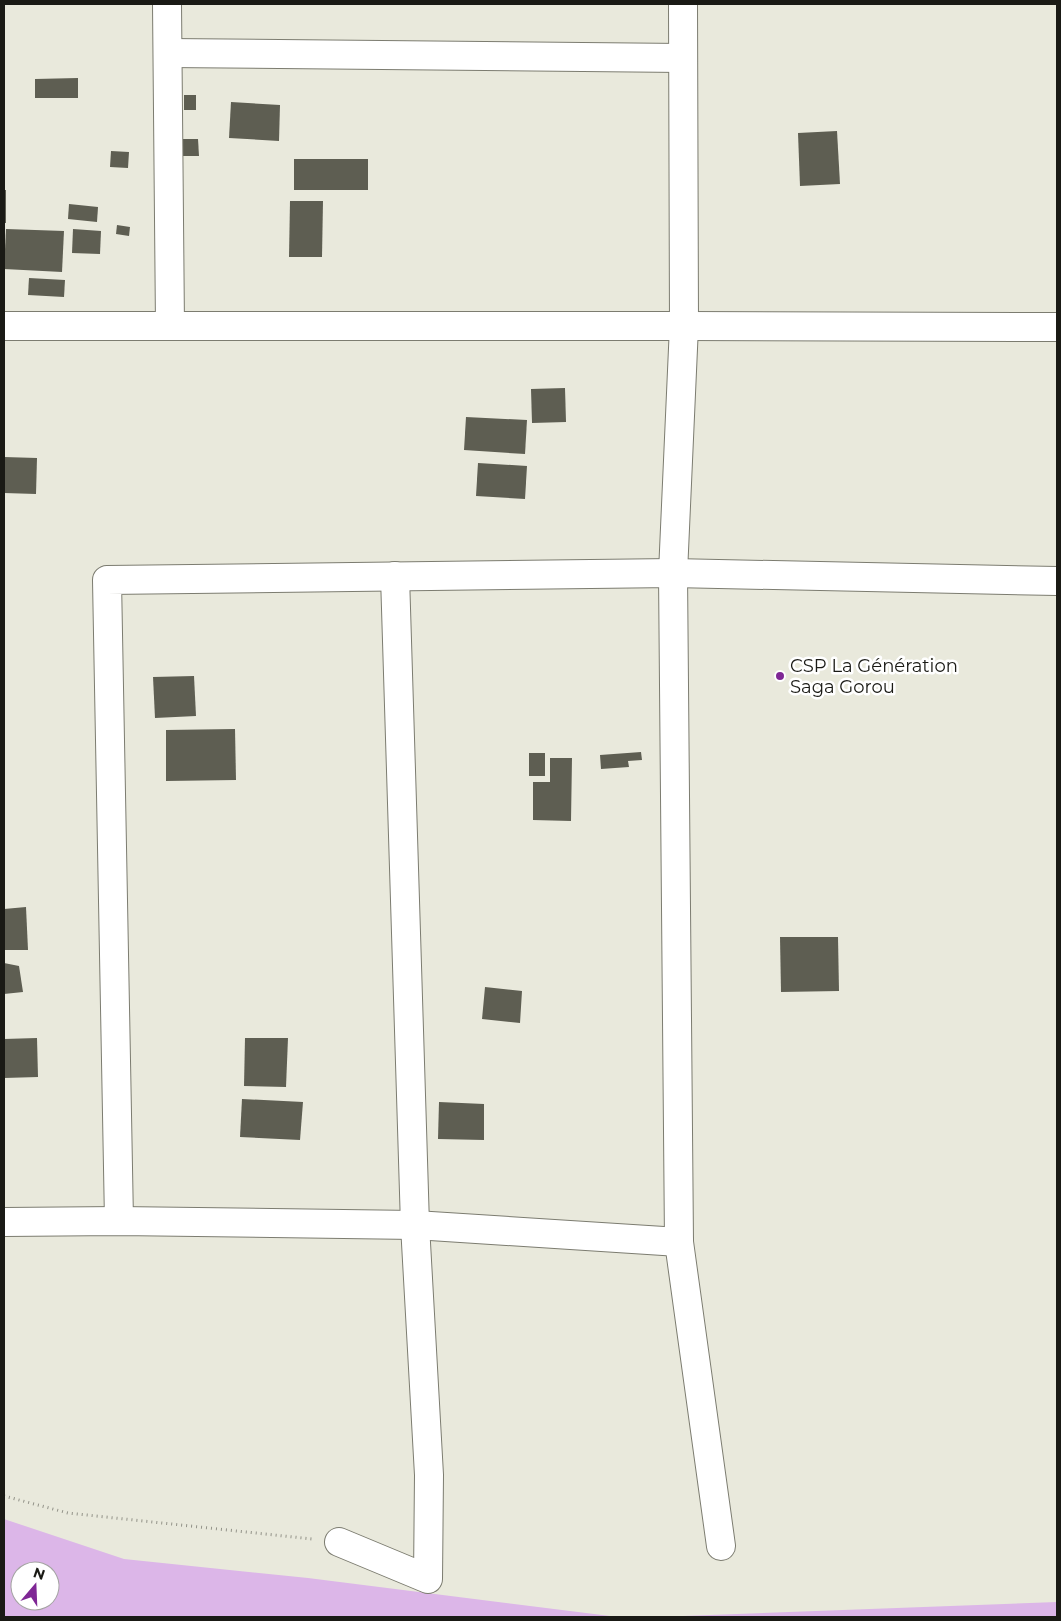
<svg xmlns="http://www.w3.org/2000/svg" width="1061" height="1621" viewBox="0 0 1061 1621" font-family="Montserrat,sans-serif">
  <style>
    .green { fill: #dcb6e8; fill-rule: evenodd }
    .building { fill: #5e5e52 }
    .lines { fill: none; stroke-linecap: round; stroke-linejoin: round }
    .minor-casing { stroke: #7c7c70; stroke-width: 30 }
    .path { stroke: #929288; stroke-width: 3; stroke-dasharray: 1 4; stroke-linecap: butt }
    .minor { stroke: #fff; stroke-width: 28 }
    .poi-dot { fill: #7f2795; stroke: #fff; stroke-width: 2 }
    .labels { text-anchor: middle; stroke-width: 5; stroke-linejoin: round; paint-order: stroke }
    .poi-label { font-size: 18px; fill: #1a1a15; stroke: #fff; text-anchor: start }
  </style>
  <rect width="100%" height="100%" fill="#e9e9dc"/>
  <!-- green -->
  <g class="green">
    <path d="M4,1519L124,1559L308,1578L618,1617H4ZM20,1571H50V1601H20Z"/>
    <polygon points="1057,1602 1057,1617 656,1617"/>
  </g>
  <!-- building -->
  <g class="building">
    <polygon points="78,78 78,98 35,98 35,79"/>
    <rect x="184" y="95" width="12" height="15"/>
    <polygon points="231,102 280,105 279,141 229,138"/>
    <polygon points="837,131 840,184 800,186 798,133"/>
    <polygon points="182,139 198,139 199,156 183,156"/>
    <polygon points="111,151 129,152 128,168 110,167"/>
    <rect x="294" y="159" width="74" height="31"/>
    <rect x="4" y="190" width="2" height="33"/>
    <polygon points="290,201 323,201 322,257 289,257"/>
    <polygon points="69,204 98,207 97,222 68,219"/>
    <polygon points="117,225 130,227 129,236 116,234"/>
    <polygon points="6,229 64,231 62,272 4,269"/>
    <polygon points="73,229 101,231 100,254 72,253"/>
    <polygon points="29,278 65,280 64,297 28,295"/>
    <polygon points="565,388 566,422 532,423 531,389"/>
    <polygon points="466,417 527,420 525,454 464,450"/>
    <polygon points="4,457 37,458 36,494 4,493"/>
    <polygon points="478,463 527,466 525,499 476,496"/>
    <polygon points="194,676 196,716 155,718 153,677"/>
    <polygon points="235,729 236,780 166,781 166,730"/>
    <polygon points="641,752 642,760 628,761 629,767 601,769 600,755"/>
    <rect x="529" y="753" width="16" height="23"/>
    <polygon points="550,758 572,758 571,821 533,820 533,782 564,782 550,782"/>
    <polygon points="26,907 28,950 4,950 4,909"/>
    <polygon points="780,937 838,937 839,991 781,992"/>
    <polygon points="4,963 19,966 23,992 4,994"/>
    <polygon points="485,987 522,991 520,1023 482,1019"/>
    <polygon points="37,1038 38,1077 4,1078 4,1039"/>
    <polygon points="245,1038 288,1038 286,1087 244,1086"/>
    <polygon points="242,1099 303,1102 300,1140 240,1137"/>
    <polygon points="439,1102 484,1104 484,1140 438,1139"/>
  </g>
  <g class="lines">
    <defs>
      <g id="minor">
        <polyline points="167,4 170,326"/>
        <polyline points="683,4 684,326 673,573 679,1242 721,1546"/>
        <polyline points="168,53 683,58"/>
        <polyline points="4,326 684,326 1057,327"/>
        <polyline points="119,1221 107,580 673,573 1057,581"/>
        <polyline points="4,1222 119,1221 415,1225 679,1242"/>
        <polyline points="339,1542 428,1579 429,1475 415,1225 395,576"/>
      </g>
    </defs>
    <!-- minor casing -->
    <use href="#minor" class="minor-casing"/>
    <!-- path -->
    <polyline class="path" points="4,1496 68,1513 312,1539"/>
    <!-- minor -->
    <use href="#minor" class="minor"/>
  </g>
  <!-- markers -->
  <circle class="poi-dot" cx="780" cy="676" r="5"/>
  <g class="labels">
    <!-- poi labels -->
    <g class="poi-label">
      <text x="790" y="672">CSP La Génération<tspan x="790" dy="21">Saga Gorou</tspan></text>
    </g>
  </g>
  <!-- border -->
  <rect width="1061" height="1621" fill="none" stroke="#1a1a15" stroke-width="10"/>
  <!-- north arrow -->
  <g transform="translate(35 1586) rotate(19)"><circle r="24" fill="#ffffff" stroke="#a3a3a1"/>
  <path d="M0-4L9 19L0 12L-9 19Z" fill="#7f2795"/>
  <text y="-8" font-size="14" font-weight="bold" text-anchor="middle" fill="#1a1a15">N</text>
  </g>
</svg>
